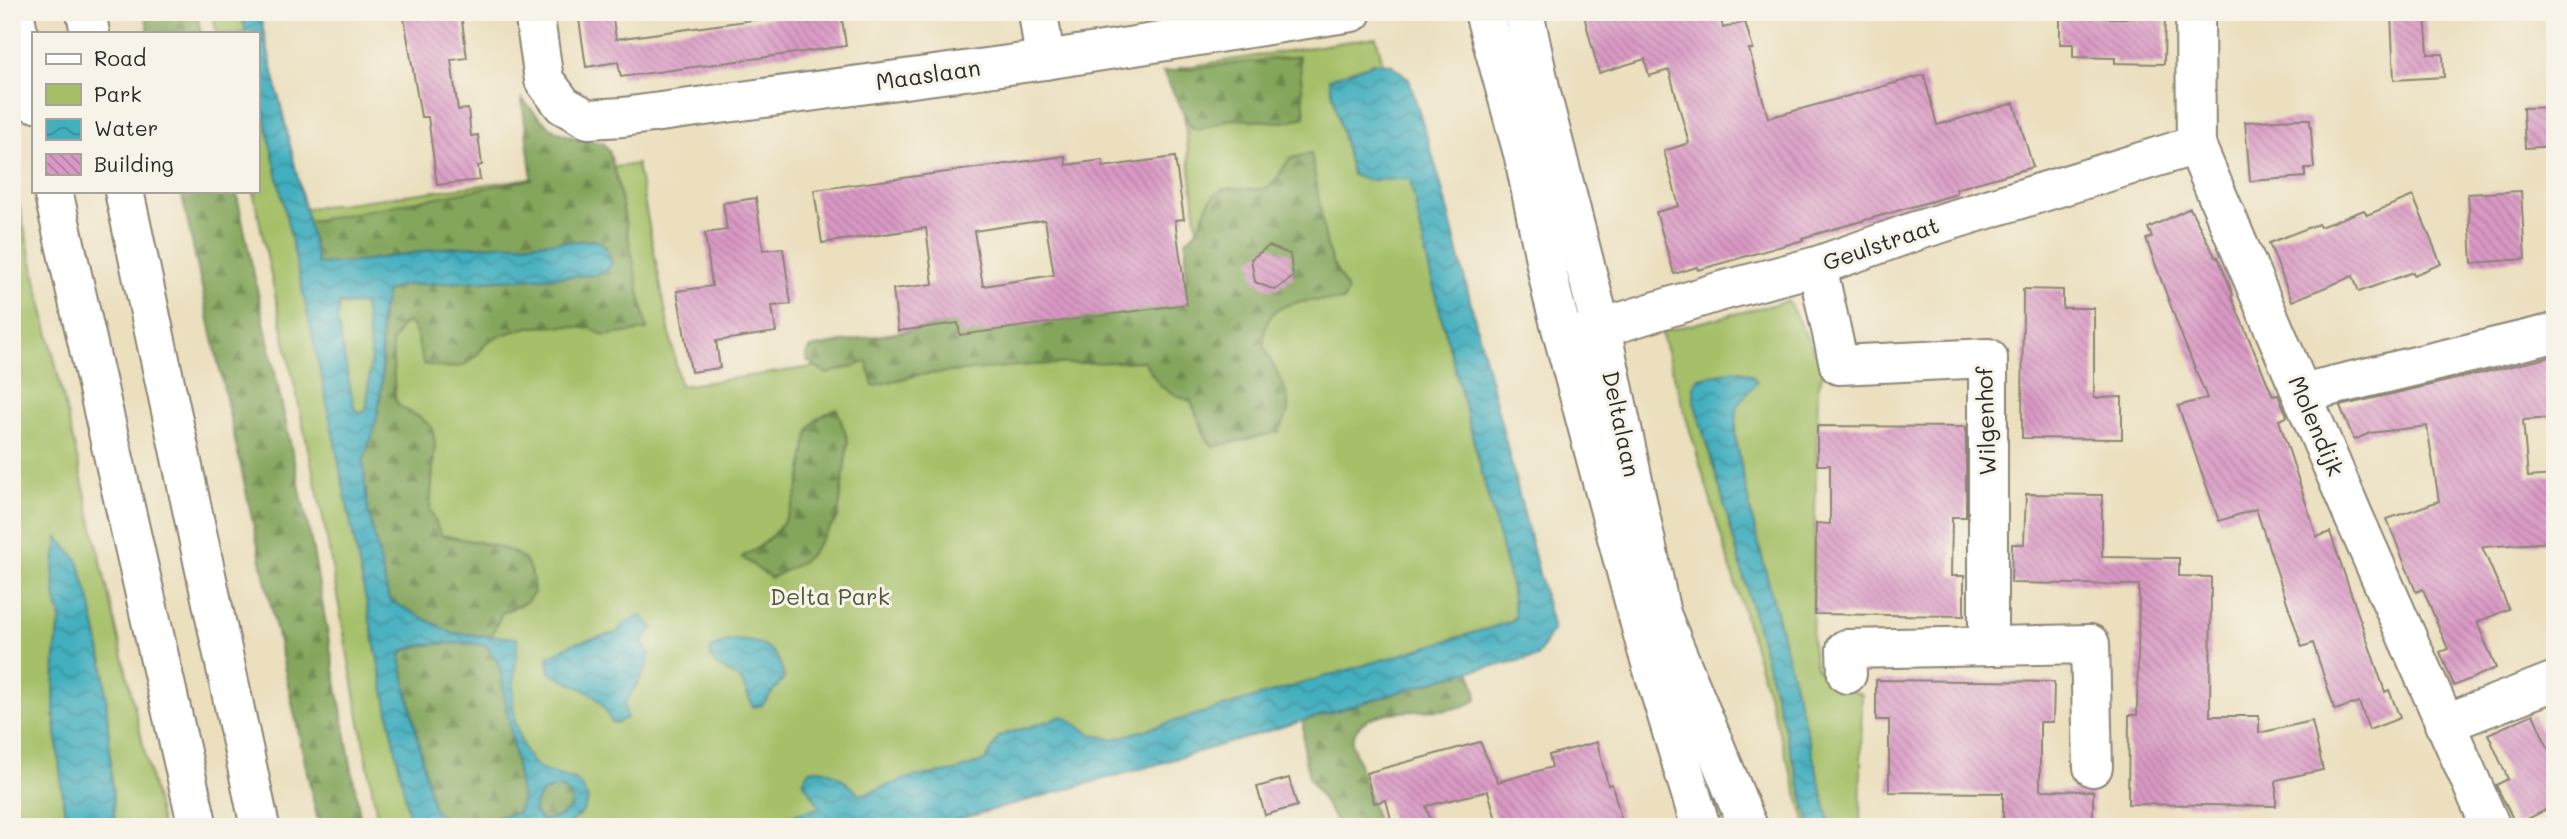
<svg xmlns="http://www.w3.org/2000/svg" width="2567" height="839" viewBox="0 0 2567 839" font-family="Mali,sans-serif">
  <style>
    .green { fill: #a5c067; stroke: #687649; stroke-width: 2 }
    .forest { fill: url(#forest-firs); stroke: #586844; stroke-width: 2 }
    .water { fill: url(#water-waves); stroke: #366d75; stroke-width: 2; fill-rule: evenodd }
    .building { fill: url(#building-back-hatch); fill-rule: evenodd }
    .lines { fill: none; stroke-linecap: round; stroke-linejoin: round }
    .minor-casing { stroke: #8b8574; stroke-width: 42 }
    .highway-casing { stroke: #8b8574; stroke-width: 42 }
    .minor { stroke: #fff; stroke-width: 38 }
    .highway { stroke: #fff; stroke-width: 38 }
    .labels { text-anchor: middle; stroke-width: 6; stroke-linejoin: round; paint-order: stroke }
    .street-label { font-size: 23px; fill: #2b2b2b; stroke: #f7f3e8 }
    .park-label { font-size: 23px; fill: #50583d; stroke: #f7f3e8 }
  </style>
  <defs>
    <pattern id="forest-firs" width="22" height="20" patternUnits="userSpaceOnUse" patternTransform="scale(1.75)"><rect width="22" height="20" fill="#84a65c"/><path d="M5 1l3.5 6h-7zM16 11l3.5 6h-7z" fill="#6c874c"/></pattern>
    <pattern id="water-waves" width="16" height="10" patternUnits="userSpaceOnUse" patternTransform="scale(1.75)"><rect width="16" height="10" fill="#42afbf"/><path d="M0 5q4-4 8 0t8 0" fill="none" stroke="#378f9b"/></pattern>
    <pattern id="building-back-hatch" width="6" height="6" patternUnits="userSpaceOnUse" patternTransform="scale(1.75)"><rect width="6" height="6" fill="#da99c5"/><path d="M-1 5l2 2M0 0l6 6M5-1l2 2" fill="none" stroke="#b17da0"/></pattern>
  </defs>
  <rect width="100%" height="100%" fill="#f7f3e8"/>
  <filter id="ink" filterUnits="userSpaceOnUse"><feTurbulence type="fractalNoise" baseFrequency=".0143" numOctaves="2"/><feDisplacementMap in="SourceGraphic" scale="14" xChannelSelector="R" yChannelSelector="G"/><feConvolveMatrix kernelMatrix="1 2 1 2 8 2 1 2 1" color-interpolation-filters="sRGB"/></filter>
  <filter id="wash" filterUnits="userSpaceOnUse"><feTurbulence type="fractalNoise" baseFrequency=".00686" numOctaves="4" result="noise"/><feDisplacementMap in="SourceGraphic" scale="28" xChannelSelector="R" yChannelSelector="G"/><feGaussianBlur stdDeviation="1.57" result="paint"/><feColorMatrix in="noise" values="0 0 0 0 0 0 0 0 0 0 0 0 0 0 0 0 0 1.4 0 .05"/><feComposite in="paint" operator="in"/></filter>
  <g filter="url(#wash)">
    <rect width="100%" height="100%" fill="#ebdfbe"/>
    <!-- green -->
    <g class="green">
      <polygon points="212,12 241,12 246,33 217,33"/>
      <polygon points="1376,37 1541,650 860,827 379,827 324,523 253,191 257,191 257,83 287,211 637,164 680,386 1206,311 1179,68"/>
      <polygon points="12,175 162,827 115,827 104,668 89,597 56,601 61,617 55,654 54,712 66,827 12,827"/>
      <polygon points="1788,301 1824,370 1818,388 1812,645 1816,667 1827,684 1862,694 1860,827 1831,827 1752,518 1735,436 1737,406 1694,401 1720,489 1811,827 1807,827 1661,332"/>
    </g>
    <!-- forest -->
    <g class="forest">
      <polygon points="145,12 197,12 201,33 149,33"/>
      <polygon points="1299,56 1305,117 1284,122 1231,119 1199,130 1191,127 1163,72"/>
      <path d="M522,99C551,132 559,137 603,143L609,151L616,175L647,330L604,336L592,329L565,326L528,327L496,337L485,345L475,357L463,366L445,368L424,364C417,349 421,335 409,322L401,326L392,344L395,398L399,406L421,418L432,427L435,443L430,509L441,535C463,540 504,544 521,557C532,566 533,580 534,593L526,602L502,613L491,637L452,633L394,604L389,600C379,558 360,506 363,463C364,455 369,446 371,438C377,420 381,400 382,381C385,350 376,320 387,291L403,285L595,275L612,263L604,245L595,240L444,248L356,262L318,264L306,222L532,179Z"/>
      <path d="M1311,153L1326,242L1332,262L1348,291L1343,301C1319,300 1274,297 1266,326C1264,333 1263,340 1265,347C1276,380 1303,397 1278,432L1214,447L1207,440L1191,401C1163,392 1159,387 1144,361L1029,365L918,375L873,386L867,362L827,374L806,360V354L811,348C935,324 1062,309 1186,281V240C1208,226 1200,205 1218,192C1234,182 1254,196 1271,185C1278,180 1284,166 1289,159Z"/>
      <polygon points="181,191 236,191 311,540 362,827 319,827"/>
      <path d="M837,409L848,441L838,517L809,556L797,565L771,578L742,557C781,536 797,509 803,465C805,454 805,438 811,427C816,417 827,413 837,409Z"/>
      <path d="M464,643L486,645L497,661L501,673L522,801L518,812C496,818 448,830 433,808L400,658L403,651C422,643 444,644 464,643Z"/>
      <path d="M1470,671L1476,691L1477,700C1468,705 1460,708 1451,709C1422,713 1354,704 1352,743L1379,827H1340L1310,780L1304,755L1303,720Z"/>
      <path d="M561,788C587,806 561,818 543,821L533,810C541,789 540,792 561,788Z"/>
    </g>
    <!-- water -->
    <g class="water">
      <path d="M241,12H259L318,264L356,262L444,248L595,240L604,245L612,263L606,271L595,275L404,285L387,291L380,320L382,378L379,407L373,434L363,461L367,504L389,600L452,633L517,638C518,658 513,678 513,698C513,721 522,761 544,771C566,780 576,771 588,799C585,813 574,822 561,827H411L324,389L257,83V33H246ZM364,304L371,356L367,404L366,410L360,413L354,408L337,319L339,305ZM464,643L486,645L497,661L501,673L522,801L518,812C496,819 448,830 433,808L400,658L403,651C421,642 444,644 464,643ZM561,788C587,805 561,818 542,821L533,810C541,789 540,792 561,788Z"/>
      <path d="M1374,63L1391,64L1409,79L1439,177L1553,629L1537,657L1470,671L1141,769L931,827H755L820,807L803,781L810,770C831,765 846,783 861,795L912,777L956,771L986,760L999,736L1063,716L1093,735L1114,739L1510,622L1515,616L1511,585L1429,269L1410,179L1367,180L1352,175L1329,79Z"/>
      <polygon points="1737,370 1750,374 1757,381 1737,406 1735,436 1752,518 1831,827 1811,827 1720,489 1694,401 1694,385 1699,378"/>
      <polygon points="58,537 78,561 89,597 104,668 115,827 66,827 54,712 55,654 61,617 56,601 53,570"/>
      <path d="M642,616L653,628L642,642L650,654L646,669L624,705L627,718L617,723L612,722C607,716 605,707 600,702C586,686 566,684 550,672L548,657L574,643L616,633L628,621Z"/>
      <path d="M730,640C760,640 778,645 784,678L762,705L753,707L741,680L716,665L710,658L711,648Z"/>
    </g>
    <g id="blocks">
      <!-- building -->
      <g class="building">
        <polygon points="403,12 439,12 440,17 461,14 467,58 451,60 458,110 468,109 471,136 478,135 482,165 478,166 480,180 437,185 428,117 421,117"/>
        <polygon points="578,12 612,12 616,39 809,12 841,12 846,46 621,77 618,62 586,67"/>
        <polygon points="1583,12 1664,12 1665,15 1719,12 1723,28 1745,22 1753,49 1749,49 1768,118 1924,75 1937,125 2014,103 2033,167 1956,189 1957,194 1802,238 1803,240 1698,270 1697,267 1674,274 1656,212 1679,206 1664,151 1689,143 1669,70 1649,76 1645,59 1599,73"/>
        <polygon points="2133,12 2165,12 2164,64 2115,63 2115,58 2073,57 2073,44 2060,44 2060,18 2133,18"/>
        <polygon points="2425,13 2428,54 2443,54 2444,77 2394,80 2391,14"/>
        <polygon points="2555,107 2555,146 2525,148 2523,108"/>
        <polygon points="2295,119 2310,119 2314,168 2305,168 2305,177 2250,181 2245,122"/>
        <path d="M1065,156L1066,165L1103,160V167L1175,157L1184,219L1175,220L1187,304L960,335L958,323L898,331L893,289L933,284L926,228L822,243L814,190ZM1045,220L1054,275L983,286L974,231Z"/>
        <polygon points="2521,191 2525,259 2472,263 2468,194"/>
        <polygon points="2413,196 2441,264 2414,275 2413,272 2359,292 2353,276 2292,301 2269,243 2318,224 2320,227 2364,210 2367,215"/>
        <polygon points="756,198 763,250 783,248 791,304 772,306 776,332 716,341 720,368 691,372 677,291 712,286 705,233 727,230 723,203"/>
        <polygon points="2190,208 2216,258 2218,257 2233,295 2231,296 2273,396 2278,395 2286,413 2287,417 2279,420 2317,537 2330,532 2385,692 2389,690 2400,718 2369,730 2359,702 2335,710 2313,643 2302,647 2256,509 2219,521 2178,406 2207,398 2183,339 2146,239 2152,237 2148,228"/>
        <polygon points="1269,246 1290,254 1293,277 1275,290 1255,282 1251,259"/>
        <polygon points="2023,289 2063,290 2063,308 2094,308 2094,398 2122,397 2122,439 2022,438"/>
        <polygon points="2555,356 2554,418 2523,420 2528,477 2555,475 2555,542 2482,547 2509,609 2477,622 2496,668 2454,686 2440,652 2448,649 2423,589 2416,592 2387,519 2439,501 2427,426 2370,433 2354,440 2340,406"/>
        <polygon points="1817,426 1966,427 1966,517 1952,517 1951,576 1964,576 1964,616 1815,614 1816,523 1830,524 1830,465 1817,465"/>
        <polygon points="2026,494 2102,495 2102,557 2179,558 2179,576 2211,577 2210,716 2259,716 2259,733 2312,721 2323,770 2276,780 2276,806 2128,804 2129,715 2137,715 2139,585 2011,583 2012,544 2024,544"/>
        <polygon points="1876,680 2054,682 2053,722 2040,722 2040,790 2093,791 2093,827 2003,827 2003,793 1889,792 1889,720 1876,720"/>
        <polygon points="2533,714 2555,764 2555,805 2516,825 2496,785 2508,779 2488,734"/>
        <polygon points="1480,742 1498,782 1552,767 1549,755 1597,742 1608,785 1612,784 1622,822 1604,827 1498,827 1488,791 1426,806 1432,827 1393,827 1386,800 1374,803 1366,773"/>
        <polygon points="1289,778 1297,806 1265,815 1257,787"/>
      </g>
    </g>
  </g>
  <g filter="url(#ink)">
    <use href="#blocks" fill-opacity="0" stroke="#8b8574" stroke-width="2"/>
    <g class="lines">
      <defs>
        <g id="minor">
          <polyline points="534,12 544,80 563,105 588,119 623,117 1045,60 1352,12"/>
          <polyline points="1038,12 1045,60"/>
          <polyline points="1484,12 1524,157 1552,294 1647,650 1701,827"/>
          <polyline points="1524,12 1542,97 1601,328 1661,614 1748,827"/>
          <polyline points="2195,12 2196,145 2353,515 2491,827"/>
          <polyline points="1817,266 1839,365 1988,358 1988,646"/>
          <polyline points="1576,336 1718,292 1817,266 1916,231 2196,145"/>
          <polyline points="2302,393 2555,333"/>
          <polyline points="1847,674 1846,649 2090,644 2093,767"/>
          <polyline points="2444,724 2555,681"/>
        </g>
        <g id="highway">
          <polyline points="14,12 33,102"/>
          <polyline points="86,12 90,33"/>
          <polyline points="53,191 198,827"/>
          <polyline points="124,191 260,827"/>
        </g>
      </defs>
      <!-- minor casing -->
      <use href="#minor" class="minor-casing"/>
      <!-- highway casing -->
      <use href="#highway" class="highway-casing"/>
      <!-- minor -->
      <use href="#minor" class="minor"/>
      <!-- highway -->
      <use href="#highway" class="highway"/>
    </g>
  </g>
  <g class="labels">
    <!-- street labels -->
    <g class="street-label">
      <text transform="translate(928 75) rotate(-8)" y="8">Maaslaan</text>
      <text transform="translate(1881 244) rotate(-19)" y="8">Geulstraat</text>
      <text transform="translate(1986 421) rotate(-92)" y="8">Wilgenhof</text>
      <text transform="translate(1621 424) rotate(78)" y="8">Deltalaan</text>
      <text transform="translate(2316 426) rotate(67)" y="8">Molendijk</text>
    </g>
    <!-- park labels -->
    <g class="park-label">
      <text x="830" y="605">Delta Park</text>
    </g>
  </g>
  <!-- margin -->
  <rect width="2567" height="839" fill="none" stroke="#f7f3e8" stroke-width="42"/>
  <!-- legend -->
  <rect x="32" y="32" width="228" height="161" fill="#f7f3e8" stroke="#a5a39c" stroke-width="2"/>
  <rect x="46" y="54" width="35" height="10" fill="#ffffff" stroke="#a5a39c" stroke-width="2"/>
  <text x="94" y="66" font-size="21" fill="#2b2b2b">Road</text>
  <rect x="46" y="84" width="35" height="21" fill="#a5c067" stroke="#a5a39c" stroke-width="2"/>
  <text x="94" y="102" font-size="21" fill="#2b2b2b">Park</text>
  <rect x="46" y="119" width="35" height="21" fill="url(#water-waves)" stroke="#a5a39c" stroke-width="2"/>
  <text x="94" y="136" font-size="21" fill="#2b2b2b">Water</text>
  <rect x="46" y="154" width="35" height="21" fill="url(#building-back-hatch)" stroke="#a5a39c" stroke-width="2"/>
  <text x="94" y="172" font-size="21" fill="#2b2b2b">Building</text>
</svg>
